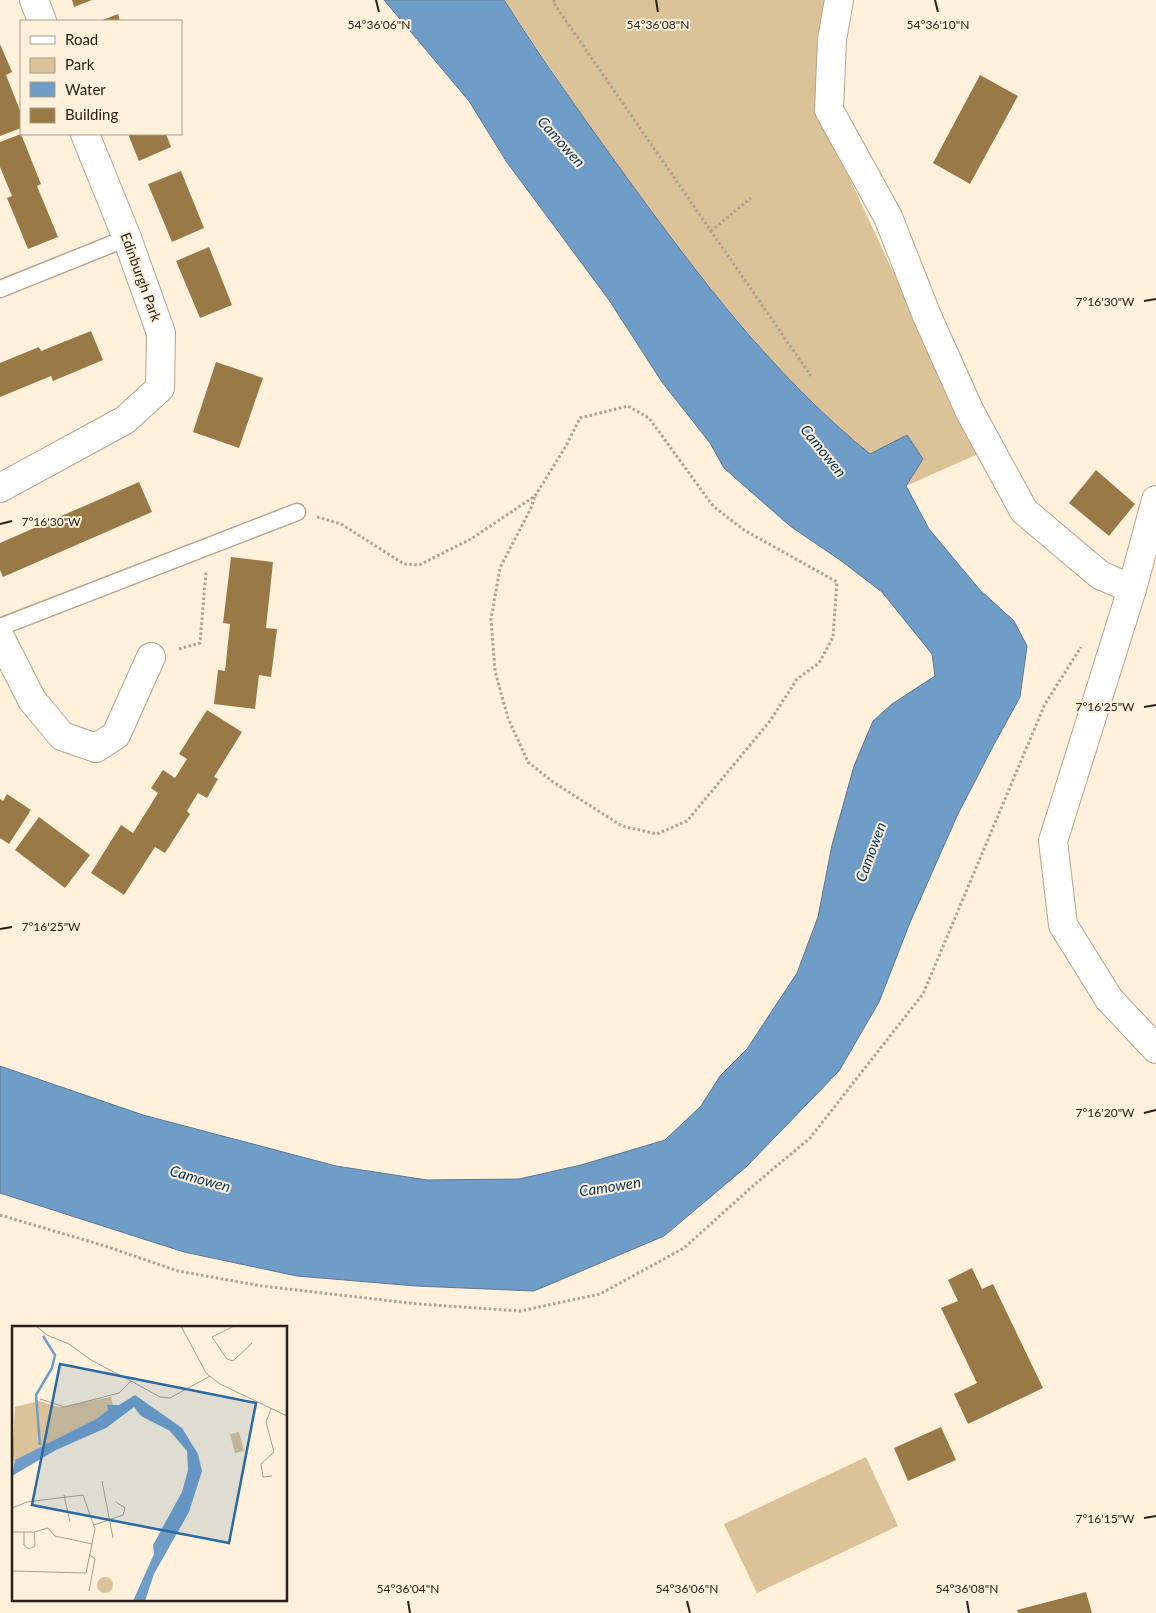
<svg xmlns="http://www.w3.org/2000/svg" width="1156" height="1613" viewBox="0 0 1156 1613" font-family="Lato,sans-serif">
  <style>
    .green { fill: #dcc298 }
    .water { fill: #709dc8; stroke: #5b7893 }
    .building { fill: #997a46 }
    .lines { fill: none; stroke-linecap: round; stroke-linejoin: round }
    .service-casing { stroke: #b6a58b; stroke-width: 19 }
    .minor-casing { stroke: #b6a58b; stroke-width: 30 }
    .path { stroke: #ada291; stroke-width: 3; stroke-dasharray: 2.5 2.5; stroke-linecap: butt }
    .service { stroke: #fff; stroke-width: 16 }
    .minor { stroke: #fff; stroke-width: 28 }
    .ticks { fill: none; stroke: #292218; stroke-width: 2 }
    .labels { text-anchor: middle; stroke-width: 4; stroke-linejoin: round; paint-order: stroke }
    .street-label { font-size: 14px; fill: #292218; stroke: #fff1db }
    .water-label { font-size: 15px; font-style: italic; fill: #00355e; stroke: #fff1db }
    .inset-river { fill: none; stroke: #709dc8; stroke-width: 2.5 }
    .inset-road { fill: none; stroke: #a99e8d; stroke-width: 1 }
    .view { fill: #2b6aa1; fill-opacity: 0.15; stroke: #2b6aa1; stroke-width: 2.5 }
    .inset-edge { fill: none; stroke: #292218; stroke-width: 2.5 }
    .ticks-label { font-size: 12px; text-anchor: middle; fill: #292218; stroke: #fff1db; stroke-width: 4; stroke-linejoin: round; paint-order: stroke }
  </style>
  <rect width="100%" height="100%" fill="#fff1db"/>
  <!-- green -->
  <g class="green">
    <polygon points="504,0 824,0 820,51 820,115 978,454 906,486 835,425 782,373 683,256 590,127"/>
    <polygon points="866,1457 898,1526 757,1593 724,1524"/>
  </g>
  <!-- water -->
  <path class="water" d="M384,0H504C543,61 585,120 627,178C699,277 774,376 870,454L907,435L923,459L906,486L929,529L980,590L1014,621L1027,646L1020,697L991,750L957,816L911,920L879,1002L839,1071L746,1167L664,1236L534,1291L416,1286L297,1276L184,1252L0,1193V1066L143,1115L336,1166L427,1180L519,1179L581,1165L665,1140L701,1106L720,1076L747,1049L797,973L818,917L832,845L854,766L873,721L892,704L935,676L932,654L882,592L840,560L790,526L724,468L710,443L662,382L609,300L506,161L469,101Z"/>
  <!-- building -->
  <g class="building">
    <polygon points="72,0 92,0 74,7"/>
    <polygon points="118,14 120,21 100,21"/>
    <polygon points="0,44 12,72 6,75 21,113 21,128 0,136"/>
    <polygon points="980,75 1018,96 970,184 933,163"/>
    <polygon points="21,134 41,184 37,186 58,237 28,249 7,198 12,196 0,167 0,142"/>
    <polygon points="128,134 166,134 171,147 139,161"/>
    <polygon points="181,171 204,228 172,242 148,184"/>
    <polygon points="209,247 232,305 200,318 176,261"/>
    <polygon points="91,331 103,360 53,381 51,376 0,397 0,363 39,347 41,351"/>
    <polygon points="216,362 263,378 239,448 193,432"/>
    <polygon points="1096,470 1135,504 1109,536 1069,503"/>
    <polygon points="139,482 152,512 3,577 0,570 0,543"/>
    <polygon points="231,557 273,562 266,628 277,629 271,677 259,675 255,709 214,704 218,670 225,671 230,624 223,623"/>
    <polygon points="207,710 242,732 214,777 218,779 207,798 198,793 187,811 190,814 165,853 155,847 124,895 91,873 121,825 133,833 158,793 151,788 163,770 175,778 187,759 179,754"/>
    <polygon points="7,794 31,810 9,844 0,838 0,799 3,801"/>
    <polygon points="39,817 90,855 65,888 15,850"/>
    <polygon points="972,1268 982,1289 993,1284 1043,1388 968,1424 954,1394 977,1383 941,1308 958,1301 948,1280"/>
    <polygon points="941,1427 956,1460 908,1481 894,1448"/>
    <polygon points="1086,1592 1092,1613 1018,1613 1017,1610"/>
  </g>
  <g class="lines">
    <defs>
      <g id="service">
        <polyline points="0,289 127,238"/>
        <polyline points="0,627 297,512"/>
      </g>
      <g id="minor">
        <polyline points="34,0 42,21"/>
        <polyline points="839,0 832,40 829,110 888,217 927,316 970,412 1024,511 1100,575 1132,589 1156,500"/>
        <polyline points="0,488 125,420 160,388 161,333 127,238 85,134"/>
        <polyline points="1132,589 1053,841 1063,925 1109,999 1156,1049"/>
        <polyline points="0,637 32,700 62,736 96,748 116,735 151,657"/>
      </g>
    </defs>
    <!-- service casing -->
    <use href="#service" class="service-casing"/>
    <!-- minor casing -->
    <use href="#minor" class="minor-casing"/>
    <!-- path -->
    <g class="path">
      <polyline points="555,0 553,2 811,376"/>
      <polyline points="711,231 751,198"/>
      <polyline points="317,517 341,524 404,564 419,565 471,539 535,496 566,446 580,418 628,406 649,418 713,506 744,530 837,582 833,637 819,663 797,679 770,721 687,821 657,834 622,826 553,782 528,762 508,718 495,671 491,619 500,568 531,508 535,496"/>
      <polyline points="179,649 200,643 206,572"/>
      <polyline points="0,1215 105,1246 178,1271 262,1286 418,1304 520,1311 600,1294 684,1248 754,1185 810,1138 923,994 1045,704 1081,647"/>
    </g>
    <!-- service -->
    <use href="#service" class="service"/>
    <!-- minor -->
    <use href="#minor" class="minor"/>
  </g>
  <!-- ticks -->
  <path class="ticks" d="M376,0L379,12M656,0L658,12M935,0L938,12M1144,301L1156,299M0,524L12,521M1144,707L1156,705M0,929L12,927M1144,1113L1156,1110M1144,1518L1156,1516M408,1601L410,1613M687,1601L690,1613M967,1601L969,1613"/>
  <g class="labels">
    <!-- street labels -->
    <g class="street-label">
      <text transform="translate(141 277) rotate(70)" y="5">Edinburgh Park</text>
    </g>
    <!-- water labels -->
    <g class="water-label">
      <text transform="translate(561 142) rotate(48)" y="5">Camowen</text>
      <text transform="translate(823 451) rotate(51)" y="5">Camowen</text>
      <text transform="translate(871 852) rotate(-70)" y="5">Camowen</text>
      <text transform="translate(200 1179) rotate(16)" y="5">Camowen</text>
      <text transform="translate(610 1187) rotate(-9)" y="5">Camowen</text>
    </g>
  </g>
  <!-- overview -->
  <g transform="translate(12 1326)">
    <rect width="275" height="275" fill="#fff1db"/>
    <path d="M99,71L101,80L95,79L96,84L84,93L0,136L3,81L27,75L46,81ZM227,106L232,125L223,127L218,108ZM85 259a8 8 0 1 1 16 0a8 8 0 1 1-16 0Z" fill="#dcc298"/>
    <path d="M123,69L170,102L186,128L190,145L177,186L142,248L133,275H121L142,228L141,219L170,166L176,144L175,125L158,105L129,90L122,81L94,102L44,124L0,150L3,134L84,93L96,84L95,79H107Z" fill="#709dc8"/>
    <path class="inset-river" d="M28,119L24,69L40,42L43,29L31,10"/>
    <path class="inset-road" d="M24,0L35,9L57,18L79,34L119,55L107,67L53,81L28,73M169,0L194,47L208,58L275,90M222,0L200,11L215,33L221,35L240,17M119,55L148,71L158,72L198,50M259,83L254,96L262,126L249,138L251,151L260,150M90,155L101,212M52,169L58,196M0,182L15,176L71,169L83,203L74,247L0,245M82,199L111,189L113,182L104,176M0,206H22L36,202L43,210L80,218M12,206V219L17,223L23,220L22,206M77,265L83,233L78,229"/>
    <path class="view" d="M48,38L244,77L217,217L20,179Z"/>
    <rect width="275" height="275" class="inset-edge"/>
  </g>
  <g class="ticks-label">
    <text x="379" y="29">54°36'06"N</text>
    <text x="658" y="29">54°36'08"N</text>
    <text x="938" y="29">54°36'10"N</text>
    <text x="1105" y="306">7°16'30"W</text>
    <text x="51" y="526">7°16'30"W</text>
    <text x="1105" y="711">7°16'25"W</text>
    <text x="51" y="931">7°16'25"W</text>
    <text x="1105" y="1117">7°16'20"W</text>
    <text x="1105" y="1523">7°16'15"W</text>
    <text x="408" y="1593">54°36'04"N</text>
    <text x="687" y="1593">54°36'06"N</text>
    <text x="967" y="1593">54°36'08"N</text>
  </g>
  <!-- legend -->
  <rect x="20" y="20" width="162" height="115" fill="#fff1db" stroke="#a99e8d"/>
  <rect x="30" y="36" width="25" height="8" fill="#ffffff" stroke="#a99e8d"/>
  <text x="65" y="45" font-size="15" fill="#292218">Road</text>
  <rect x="30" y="58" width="25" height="15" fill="#dcc298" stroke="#a99e8d"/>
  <text x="65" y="70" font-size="15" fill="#292218">Park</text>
  <rect x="30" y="82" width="25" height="15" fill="#709dc8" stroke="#a99e8d"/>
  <text x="65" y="95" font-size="15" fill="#292218">Water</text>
  <rect x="30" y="108" width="25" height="15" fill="#997a46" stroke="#a99e8d"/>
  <text x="65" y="120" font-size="15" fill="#292218">Building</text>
</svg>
